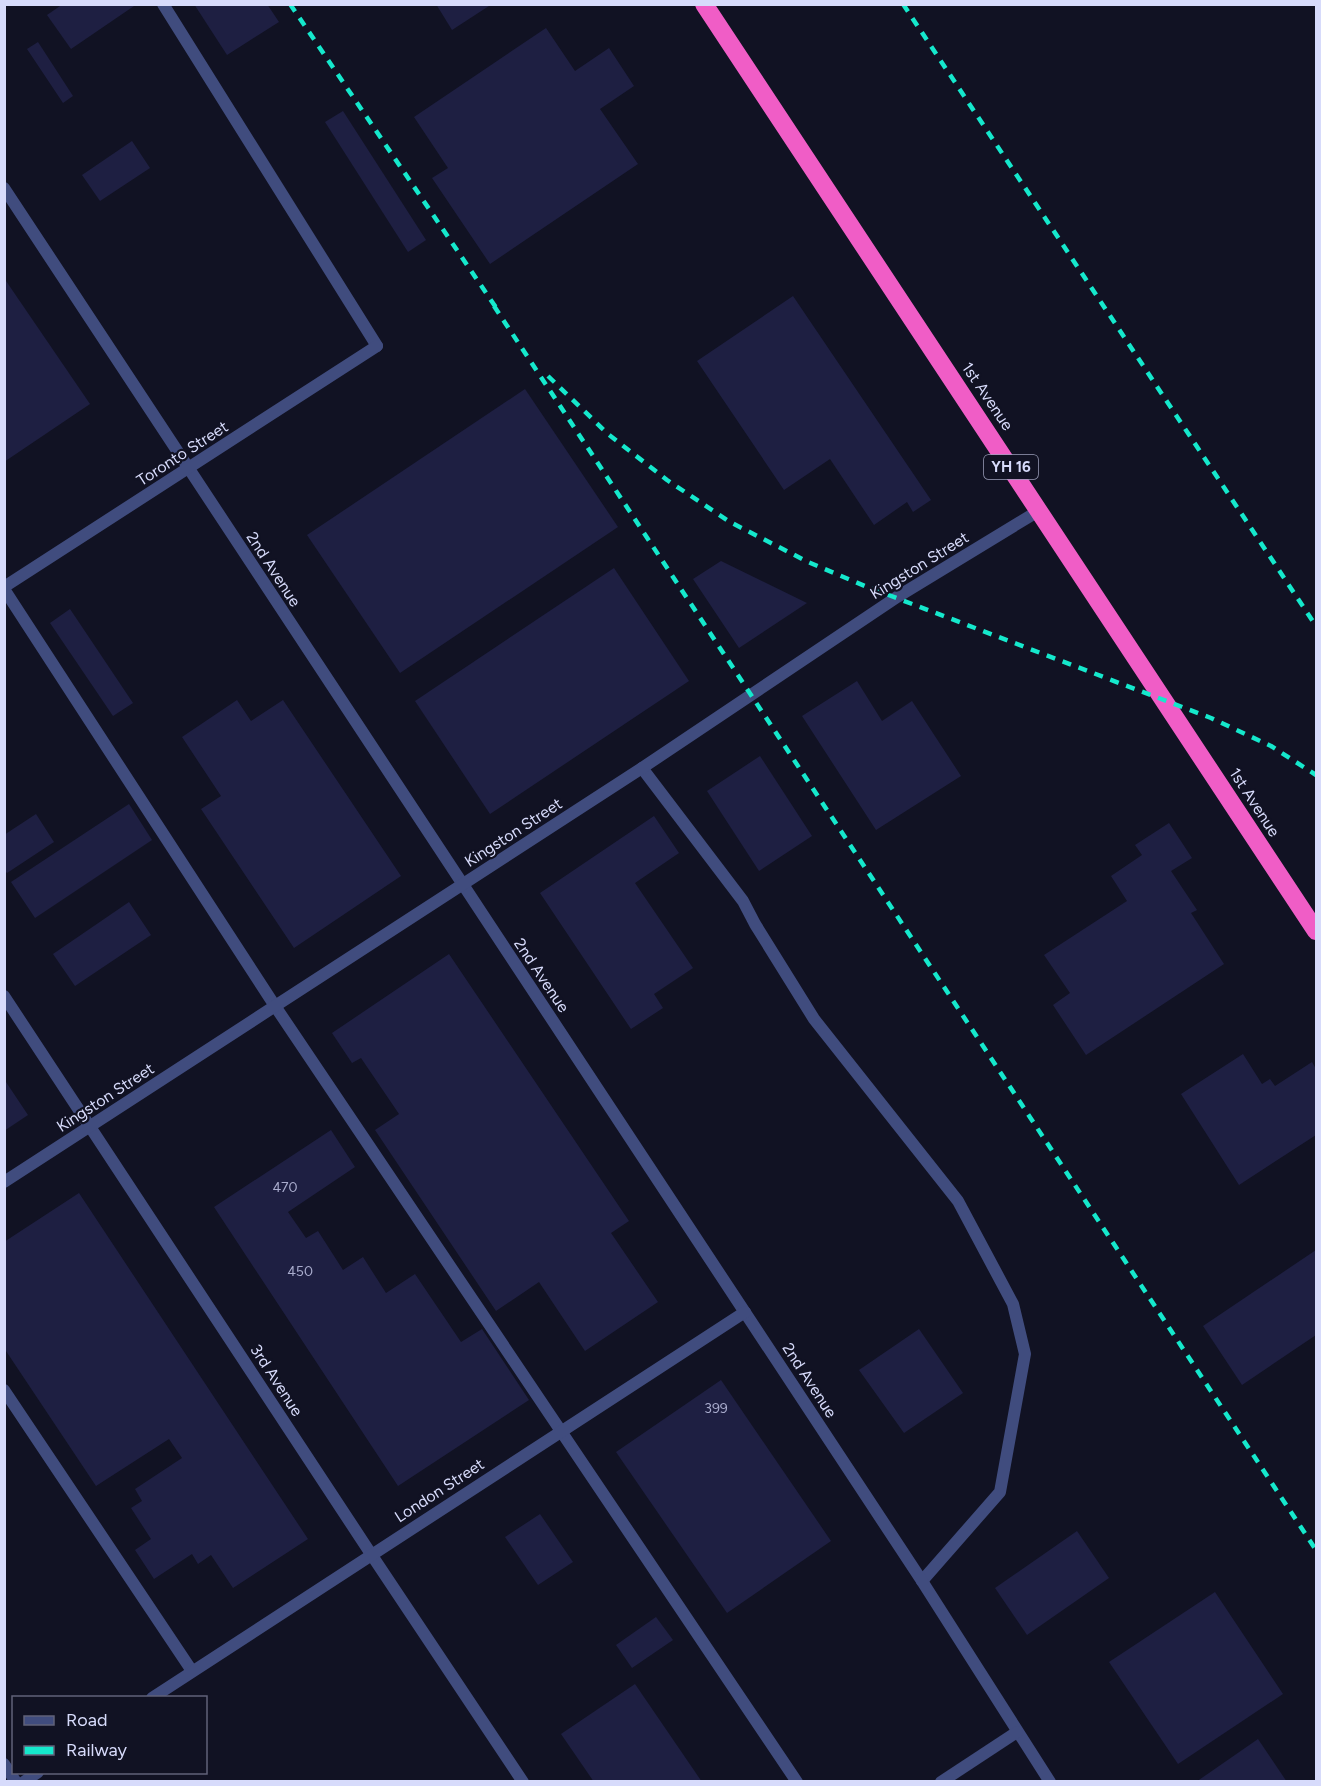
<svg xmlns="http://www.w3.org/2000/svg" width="1321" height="1786" viewBox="0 0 1321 1786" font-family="Figtree,sans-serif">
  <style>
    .building { fill: #1e1f42 }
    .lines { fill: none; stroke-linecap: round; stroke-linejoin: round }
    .lane { stroke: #404c7e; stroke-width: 12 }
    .street { stroke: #404c7e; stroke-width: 12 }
    .highway { stroke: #f05dc6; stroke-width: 18 }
    .rail { stroke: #15e8cc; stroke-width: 4.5; stroke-dasharray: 9 8; stroke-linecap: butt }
    .labels { text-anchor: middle; stroke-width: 4.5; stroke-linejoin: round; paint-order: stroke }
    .number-label { font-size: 14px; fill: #a9accd }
    .shield { fill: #111223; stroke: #9c9fba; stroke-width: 1.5 }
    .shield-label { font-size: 15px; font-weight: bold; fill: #d7dbfb }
    .street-label { font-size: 16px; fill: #d7dbfb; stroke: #111223 }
  </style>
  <rect width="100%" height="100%" fill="#111223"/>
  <!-- building -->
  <g class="building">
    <polygon points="63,4 133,4 134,6 71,49 47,15"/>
    <polygon points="194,4 267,4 279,22 227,55"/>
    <polygon points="436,4 492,4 452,30"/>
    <polygon points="546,28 575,71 609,48 634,86 600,109 638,164 490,264 432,178 448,168 414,117"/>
    <polygon points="38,42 73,96 63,103 27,49"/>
    <polygon points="343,111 426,240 408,252 325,122"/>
    <polygon points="132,141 150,168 100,201 82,175"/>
    <polygon points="4,278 90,404 4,462"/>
    <polygon points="793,296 931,500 913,512 907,502 874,525 830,459 784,490 697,361"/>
    <polygon points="525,389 618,527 400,673 307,535"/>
    <polygon points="721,561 807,603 739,648 693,579"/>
    <polygon points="614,568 689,681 490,814 415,701"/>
    <polygon points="70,609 133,703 113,716 50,623"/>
    <polygon points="857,681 882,721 912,701 961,776 876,830 802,716"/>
    <polygon points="237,700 251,721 283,700 401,876 294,948 201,809 221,796 182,737"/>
    <polygon points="760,756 812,836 759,871 707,791"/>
    <polygon points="129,804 152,840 35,918 11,882"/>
    <polygon points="36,814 54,842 7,873 4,870 4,835"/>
    <polygon points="654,816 679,853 635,883 693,968 654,994 663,1008 631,1029 540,893"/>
    <polygon points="1169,823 1192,858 1171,871 1197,910 1191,913 1224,964 1086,1055 1053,1005 1070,993 1044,955 1127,901 1111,876 1142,855 1135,845"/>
    <polygon points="129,902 151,935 75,986 53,954"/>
    <polygon points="449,954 629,1221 611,1233 658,1302 585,1351 539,1282 496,1311 375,1130 399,1114 361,1058 352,1063 332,1033"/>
    <polygon points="1243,1054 1262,1084 1270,1079 1275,1086 1312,1062 1316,1069 1316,1135 1239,1185 1181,1094"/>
    <polygon points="4,1079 28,1115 4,1131"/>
    <polygon points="331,1130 355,1167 288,1212 306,1238 318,1231 343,1270 363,1257 386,1293 415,1274 461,1342 482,1329 529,1400 398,1486 214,1207"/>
    <polygon points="79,1193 308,1539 233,1588 211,1555 198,1564 192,1554 154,1579 135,1550 151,1539 131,1508 142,1501 135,1489 182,1458 169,1439 96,1486 4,1348 4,1242"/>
    <polygon points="1316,1250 1316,1335 1242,1385 1203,1326"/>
    <polygon points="919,1329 963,1393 904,1433 859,1370"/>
    <polygon points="721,1380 831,1541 727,1613 616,1452"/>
    <polygon points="540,1514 573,1562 538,1585 505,1537"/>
    <polygon points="1077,1531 1109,1578 1027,1635 995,1588"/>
    <polygon points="1215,1592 1283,1694 1178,1764 1109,1662"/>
    <polygon points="656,1617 673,1640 632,1668 616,1645"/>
    <polygon points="635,1684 702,1782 594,1782 561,1734"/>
    <polygon points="1258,1739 1287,1782 1196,1782"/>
  </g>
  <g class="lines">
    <!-- lane -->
    <g class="lane">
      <polyline points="163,4 377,346"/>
      <polyline points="4,589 275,1006 797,1782"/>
      <polyline points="642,768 743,901 755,924 814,1019 958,1201 1013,1304 1025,1354 1000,1492 922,1581"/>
      <polyline points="4,1390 192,1671"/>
    </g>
    <!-- street -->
    <g class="street">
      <polyline points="4,188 922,1581 1050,1782"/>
      <polyline points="4,587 377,346"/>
      <polyline points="4,996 371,1554 523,1782"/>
      <polyline points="4,1182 642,768 897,597 1040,510"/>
      <polyline points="152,1698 745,1312"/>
      <polyline points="4,1764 16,1782"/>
      <polyline points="24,1782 38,1772"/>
      <polyline points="941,1782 1017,1732"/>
    </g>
    <!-- highway -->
    <polyline class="highway" points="704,4 1316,931"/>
    <!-- rail -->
    <g class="rail">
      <polyline points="290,4 499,312"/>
      <polyline points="903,4 1316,626"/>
      <polyline points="494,306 1316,1550"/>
      <polyline points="548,376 608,434 667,480 730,522 808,562 865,586 1211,718 1271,746 1316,775"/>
    </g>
  </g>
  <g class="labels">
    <!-- number labels -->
    <g class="number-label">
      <text x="285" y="1192">470</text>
      <text x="300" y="1276">450</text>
      <text x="716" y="1413">399</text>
    </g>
    <!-- shield labels -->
    <rect class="shield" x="984" y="455" width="54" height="24" rx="4.5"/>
    <g class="shield-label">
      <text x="1011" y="472">YH 16</text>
    </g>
    <!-- street labels -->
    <g class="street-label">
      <text transform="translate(988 396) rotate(56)" y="6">1st Avenue</text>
      <text transform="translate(182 453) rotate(-33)" y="6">Toronto Street</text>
      <text transform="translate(919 565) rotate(-32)" y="6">Kingston Street</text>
      <text transform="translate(274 569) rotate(57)" y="6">2nd Avenue</text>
      <text transform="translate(1255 802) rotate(57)" y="6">1st Avenue</text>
      <text transform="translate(513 832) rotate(-33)" y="6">Kingston Street</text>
      <text transform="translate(542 975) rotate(56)" y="6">2nd Avenue</text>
      <text transform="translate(105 1097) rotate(-33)" y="6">Kingston Street</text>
      <text transform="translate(277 1380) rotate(57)" y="6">3rd Avenue</text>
      <text transform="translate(810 1380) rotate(57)" y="6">2nd Avenue</text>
      <text transform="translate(439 1490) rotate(-33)" y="6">London Street</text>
    </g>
  </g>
  <!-- border -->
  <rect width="1321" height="1786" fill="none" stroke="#d7dbfb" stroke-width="12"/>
  <!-- legend -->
  <rect x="12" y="1696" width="195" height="78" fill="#111223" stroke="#606279" stroke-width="1.5"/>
  <rect x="24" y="1716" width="30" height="9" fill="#404c7e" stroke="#606279" stroke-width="1.5"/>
  <text x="66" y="1726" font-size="18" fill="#d7dbfb">Road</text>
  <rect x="24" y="1746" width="30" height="9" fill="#15e8cc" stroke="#606279" stroke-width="1.5"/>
  <text x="66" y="1756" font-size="18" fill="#d7dbfb">Railway</text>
</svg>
